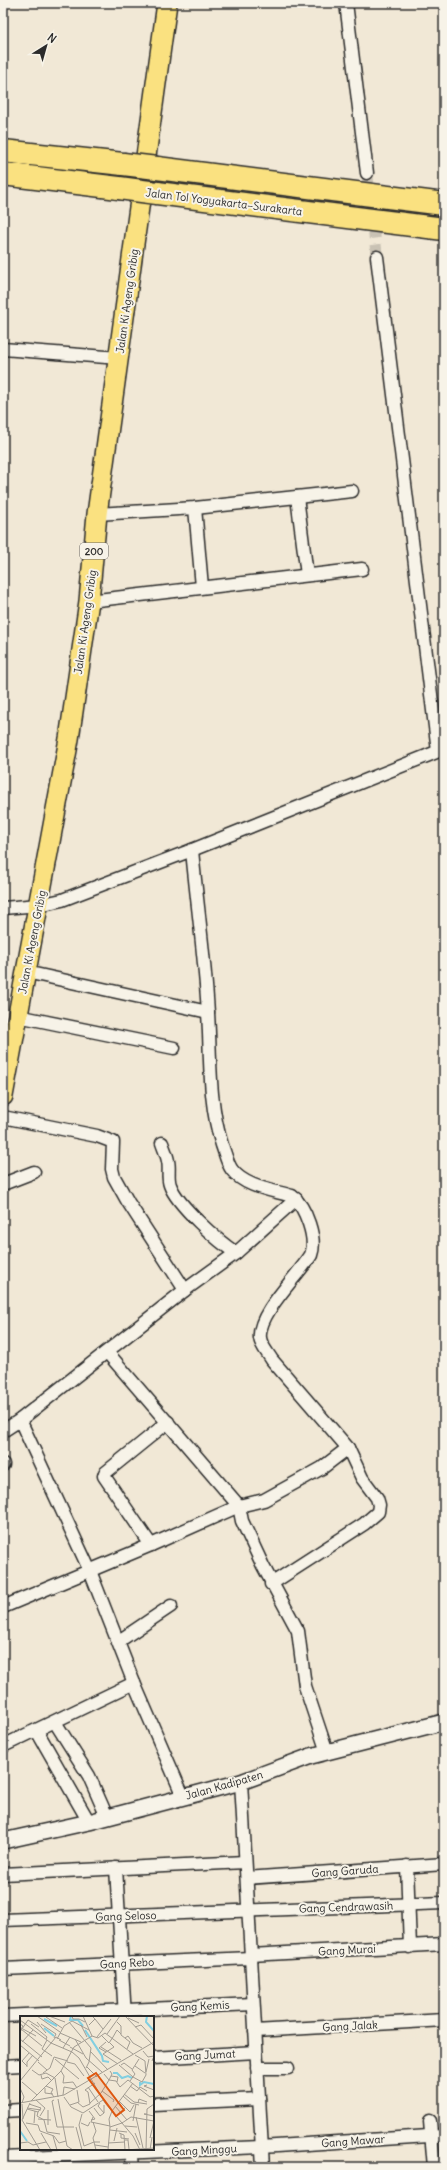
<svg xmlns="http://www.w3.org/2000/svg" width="447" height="2170" viewBox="0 0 447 2170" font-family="Delius,sans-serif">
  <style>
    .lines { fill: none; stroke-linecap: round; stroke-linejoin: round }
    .minor-tunnel { stroke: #c9c2b4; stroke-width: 12; stroke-dasharray: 12 6; stroke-linecap: butt }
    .minor-casing { stroke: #2b2b2b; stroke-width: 15 }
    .tertiary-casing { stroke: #2b2b2b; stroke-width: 18 }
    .primary-casing { stroke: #2b2b2b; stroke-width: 22 }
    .motorway-casing { stroke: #2b2b2b; stroke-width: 25 }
    .minor { stroke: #f7f3e8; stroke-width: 12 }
    .tertiary { stroke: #f7f3e8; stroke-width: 15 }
    .primary { stroke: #fae180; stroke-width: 19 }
    .motorway { stroke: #fae180; stroke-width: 22 }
    .motorway-bridge-casing { stroke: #2b2b2b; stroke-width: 25; stroke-linecap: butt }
    .motorway-bridge { stroke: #fae180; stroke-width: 22 }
    .labels { text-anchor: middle; stroke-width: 4; stroke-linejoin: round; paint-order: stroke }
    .shield { fill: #f7f3e8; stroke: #686764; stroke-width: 1 }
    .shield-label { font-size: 10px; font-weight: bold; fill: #2b2b2b }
    .street-label { font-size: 11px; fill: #2b2b2b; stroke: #f7f3e8 }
    .inset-river { fill: none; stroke: #82cfe1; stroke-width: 2 }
    .inset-road { fill: none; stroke: #a29c92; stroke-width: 1 }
    .view { fill: #df570e; fill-opacity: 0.15; stroke: #df570e; stroke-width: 2 }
    .inset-edge { fill: none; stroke: #2b2b2b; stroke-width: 2 }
  </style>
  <rect width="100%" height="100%" fill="#f1e8d6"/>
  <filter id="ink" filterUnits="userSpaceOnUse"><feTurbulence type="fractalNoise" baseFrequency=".025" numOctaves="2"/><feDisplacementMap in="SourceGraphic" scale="8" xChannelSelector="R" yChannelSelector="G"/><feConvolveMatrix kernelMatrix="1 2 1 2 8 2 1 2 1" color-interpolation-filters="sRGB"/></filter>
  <g filter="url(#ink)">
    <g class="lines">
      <!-- minor-tunnel -->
      <polyline class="minor-tunnel" points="367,173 377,257"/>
      <defs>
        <g id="minor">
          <polyline points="346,3 367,173"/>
          <polyline points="377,257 438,751"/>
          <polyline points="3,349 119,358"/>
          <polyline points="297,497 307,575"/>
          <polyline points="195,508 202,587"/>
          <polyline points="97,514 195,508 352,491"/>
          <polyline points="89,601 362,569"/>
          <path d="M192,850C197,904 205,959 208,1013C211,1058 208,1101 222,1145C225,1153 227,1163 232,1170C245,1187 272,1190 292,1196C306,1207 317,1239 311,1255C298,1276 257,1314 260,1338C261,1346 268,1353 272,1360L348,1448L362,1478L377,1498L379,1505L378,1512L364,1524L271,1584"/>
          <polyline points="3,908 39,905 62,900 192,850 444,749"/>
          <polyline points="26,972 208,1012"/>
          <polyline points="18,1016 174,1048"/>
          <polyline points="3,1117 97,1136 113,1142 112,1169 114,1177 128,1202 185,1290"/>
          <path d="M162,1143C164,1149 167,1155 168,1161C170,1169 167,1177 170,1185C177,1205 219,1242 236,1253"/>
          <polyline points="3,1184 34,1172"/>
          <polyline points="107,1352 239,1506 242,1521 263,1566 298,1631 305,1686 327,1752"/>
          <polyline points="20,1420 90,1571 134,1683 183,1796"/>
          <polyline points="3,1431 20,1420 185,1290 236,1253 296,1199"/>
          <polyline points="3,1464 3,1465"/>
          <polyline points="151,1545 104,1476 105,1473 168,1422"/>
          <polyline points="3,1607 151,1545 239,1506 264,1500 322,1468 348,1448"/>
          <polyline points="119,1641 171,1606"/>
          <polyline points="55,1722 89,1776 107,1817"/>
          <polyline points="37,1731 89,1822"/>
          <polyline points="3,1746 134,1683"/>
          <polyline points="241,1782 263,2167"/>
          <polyline points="407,1866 410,1947"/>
          <polyline points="116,1868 125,2017"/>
          <polyline points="3,1874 245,1862"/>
          <polyline points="247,1878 444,1864"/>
          <polyline points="3,1920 444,1903"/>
          <polyline points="251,1955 444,1944"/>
          <polyline points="3,1969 251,1958"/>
          <polyline points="3,2016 253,2004"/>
          <polyline points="255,2031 444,2020"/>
          <polyline points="153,2058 256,2052"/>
          <polyline points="3,2066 21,2065"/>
          <polyline points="257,2068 288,2068"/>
          <polyline points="153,2104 259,2099"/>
          <polyline points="3,2111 21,2110"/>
          <polyline points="430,2121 434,2167"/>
          <polyline points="131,2149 133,2167"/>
          <polyline points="3,2158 261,2147 444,2135"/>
        </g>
        <polyline id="tertiary" points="3,1841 89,1822 241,1782 311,1756 444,1722"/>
        <polyline id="primary" points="3,1096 69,739 89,601 97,514 167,3"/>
        <g id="motorway">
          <polyline points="3,151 123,164"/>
          <polyline points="157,168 444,204"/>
          <polyline points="3,174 119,188"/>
          <polyline points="157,193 444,229"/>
        </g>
      </defs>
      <!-- minor casing -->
      <use href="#minor" class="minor-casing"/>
      <!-- tertiary casing -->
      <use href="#tertiary" class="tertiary-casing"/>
      <!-- primary casing -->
      <use href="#primary" class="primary-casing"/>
      <!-- motorway casing -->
      <use href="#motorway" class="motorway-casing"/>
      <!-- minor -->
      <use href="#minor" class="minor"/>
      <!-- tertiary -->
      <use href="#tertiary" class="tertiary"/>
      <!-- primary -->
      <use href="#primary" class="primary"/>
      <!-- motorway -->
      <use href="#motorway" class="motorway"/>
      <defs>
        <g id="motorway-bridge">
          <polyline points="123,164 157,168"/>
          <polyline points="119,188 157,193"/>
        </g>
      </defs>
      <!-- motorway-bridge casing -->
      <use href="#motorway-bridge" class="motorway-bridge-casing"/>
      <!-- motorway-bridge -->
      <use href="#motorway-bridge" class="motorway-bridge"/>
    </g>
  </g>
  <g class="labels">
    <!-- shield labels -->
    <rect class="shield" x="80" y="543" width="28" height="16" rx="3"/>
    <g class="shield-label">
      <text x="94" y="555">200</text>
    </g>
    <!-- street labels -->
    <g class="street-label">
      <text transform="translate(224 202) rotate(7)" y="4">Jalan Tol Yogyakarta–Surakarta</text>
      <text transform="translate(127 301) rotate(-82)" y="4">Jalan Ki Ageng Gribig</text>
      <text transform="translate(85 622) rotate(-82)" y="4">Jalan Ki Ageng Gribig</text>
      <text transform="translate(32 942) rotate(-79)" y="4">Jalan Ki Ageng Gribig</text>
      <text transform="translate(224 1785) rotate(-16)" y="4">Jalan Kadipaten</text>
      <text transform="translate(345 1871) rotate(-4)" y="4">Gang Garuda</text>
      <text transform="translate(346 1907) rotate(-2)" y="4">Gang Cendrawasih</text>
      <text transform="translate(126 1916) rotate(-2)" y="4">Gang Seloso</text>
      <text transform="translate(347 1950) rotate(-3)" y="4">Gang Murai</text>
      <text transform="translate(127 1963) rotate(-3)" y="4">Gang Rebo</text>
      <text transform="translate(200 2006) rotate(-3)" y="4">Gang Kemis</text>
      <text transform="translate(350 2026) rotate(-3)" y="4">Gang Jalak</text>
      <text transform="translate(205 2055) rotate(-3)" y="4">Gang Jumat</text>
      <text transform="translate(353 2141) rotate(-4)" y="4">Gang Mawar</text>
      <text transform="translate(204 2150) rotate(-3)" y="4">Gang Minggu</text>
    </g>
  </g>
  <!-- overview -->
  <g transform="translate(20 2016)">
    <rect width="134" height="134" fill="#f1e8d6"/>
    <path class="inset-river" d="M51,0L50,4H58L63,10M127,0L126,6L134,15M24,3L37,10M24,12L34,20M65,14L82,40L83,45L89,46M93,57H97L102,62L108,60L112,62M120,66V69L124,66L134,68M0,115L7,125"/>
    <path class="inset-road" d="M17,0L40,16M29,0L45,6M52,0L53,3H59L65,6M105,0L134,30M26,1L42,12M108,2L119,7M75,3L83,13M0,4L31,27L52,36M17,6L26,17M49,6L71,32L69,46L66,52M97,6L101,10V19L110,26L107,33M0,8L3,10L1,13L22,30M11,8L27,21L26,23M21,8L36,18L34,22M61,9L67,21M69,9L75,3L72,0M115,11L121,9L134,23M3,13L16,20M0,16L8,4L19,11M40,17L61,26M87,18L100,0M72,20L78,22L85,17L113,38M82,20L89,27L93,21M77,21L91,3M93,21L97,14L101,18M105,22L108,20L113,27L122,32M0,23L22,41M37,23L44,10L52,5L69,14M55,23L66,42L82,56M27,24L22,33L32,40M39,24L50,30M2,26L13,14M90,27L94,31L83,38L98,48M0,29L19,45M50,31L63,38M81,31L101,44M43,32L50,21M70,35L88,54M123,35L128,41L134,40L132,45M52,36L59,42L85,87L113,120L120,134M86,36L79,32L86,26M35,43L59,63M18,46L27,54M47,46L55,48L64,60M99,49L113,61M101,49L104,47L112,53M7,50L2,45L9,37M115,50L125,57M7,51V46L13,39M67,51L77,61M12,54L19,59L26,57L35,62L38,81M41,55L44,60L43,67L53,66L57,72M126,56L129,43M23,57L30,52L34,41L48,45M84,58L89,64L92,58L90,55M21,59L22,63L28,61L32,65M91,60L98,61L97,66M113,61L122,66L126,59L125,45L115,39M0,65L36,21L41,24M110,65L115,58L112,54L119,43M2,66L17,79M127,69L124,70L134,74M26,70L33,73L31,77L34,81M110,70L117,75L120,71L127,75M68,71L78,86M0,72L4,81L2,87M25,72V77L33,78M82,75L94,84L93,86M104,78L114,86L127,88M43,79L44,71L55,73M103,80L111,87L119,89M44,81L51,91L63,97L83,84M38,83L47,130L53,134M16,84L25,92L20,100M34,84L32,85L37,111H54M11,85L41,55L54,31L72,20L63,0M99,85L110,96L114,89M57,86L63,91L70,88L68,76L65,74L75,67M0,87L44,79L134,26M10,87L2,104L20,134M70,87L81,77L89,64L96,65L100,71L108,64L130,81L134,80M80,87L78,90L84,97M118,87L119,83L127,86M2,88L3,103M9,88L21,92L18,96M50,89L59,86L57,74M95,90L107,104M7,92L21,94M74,92L80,100L84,97V89M7,93L18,96L17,100L24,104L27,116M28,94V109M69,95L75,103L71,104M92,95L113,67M62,98L59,109L64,130M127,98H124L134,100M96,100L106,91M73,101L71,106L90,110M116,101L123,132M18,103L31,104M113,105L116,88M73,106L76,115L73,122L76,134M6,107L18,109L20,115L34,120L39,127L46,125M14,107L15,95M61,107L68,110L70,106M102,107L111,101L134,105M105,110L117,111M56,111L62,134M90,111L89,103L92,95M90,114L107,116M27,116L40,118M21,117L31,134M99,117L104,119L105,134M115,117L120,129M101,118V122L109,123M33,120L37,134M130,122L134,105M105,124H108L109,133M94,125L97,112M0,127L8,126L13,129L26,126M88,127L105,126M75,129L88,131M64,130L74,126H80M88,134L90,111L102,107M105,134L134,132M126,134L127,93L134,88M130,134L132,121"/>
    <path class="view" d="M76,57L104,94L96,100L68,62Z"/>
    <rect width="134" height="134" class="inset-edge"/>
  </g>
  <!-- margin -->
  <rect width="447" height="2170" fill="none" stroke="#f7f3e8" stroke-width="16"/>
  <rect x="8" y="8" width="431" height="2154" fill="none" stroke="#2b2b2b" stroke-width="1.5" filter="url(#ink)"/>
  <!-- north arrow -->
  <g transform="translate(46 46) rotate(37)" stroke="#f7f3e8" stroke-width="3" paint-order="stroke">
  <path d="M0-3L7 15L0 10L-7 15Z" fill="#2b2b2b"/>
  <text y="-6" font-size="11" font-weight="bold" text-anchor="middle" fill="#2b2b2b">N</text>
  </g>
</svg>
